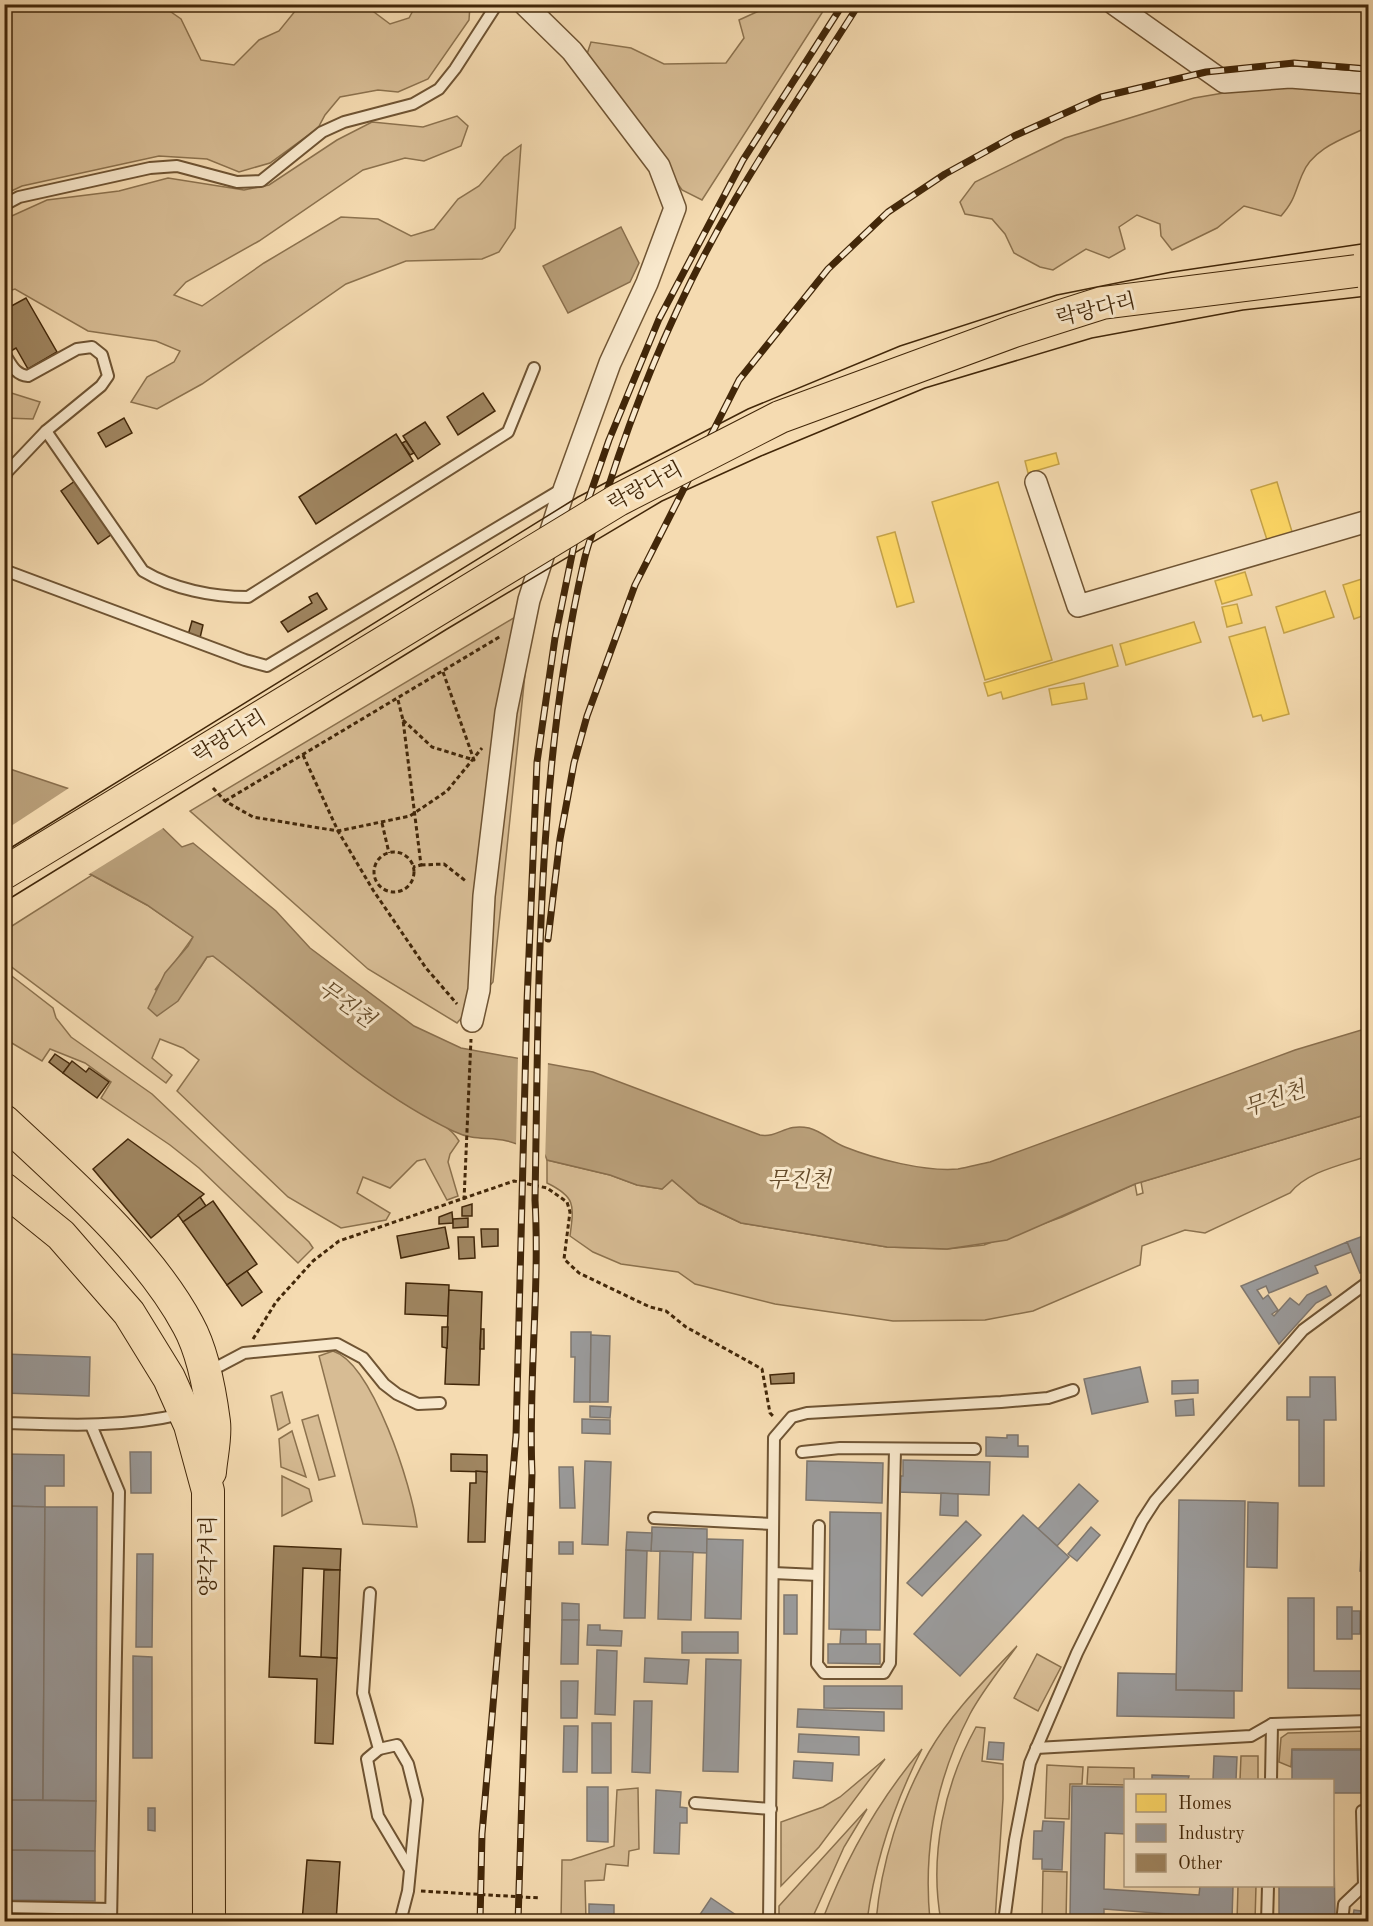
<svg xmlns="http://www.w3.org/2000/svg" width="1373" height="1926" viewBox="0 0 1373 1926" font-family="'Old Standard TT','Noto Serif KR',serif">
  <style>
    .green { fill: #d7bc94; stroke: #8c724e; stroke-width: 1.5 }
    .water { fill: #b89e78; stroke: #896e4c; stroke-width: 1.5 }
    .pier { fill: #f5dbb1 }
    .homes { fill: #ffd966; stroke: #c6a44a; stroke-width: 1.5 }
    .industry { fill: #999; stroke: #7f776e; stroke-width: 1.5 }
    .building { fill: #9f8560; stroke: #422709; stroke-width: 1.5 }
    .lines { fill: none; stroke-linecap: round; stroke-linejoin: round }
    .service-casing { stroke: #6f5433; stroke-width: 14 }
    .minor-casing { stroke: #6f5433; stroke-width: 24 }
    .primary-casing { stroke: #422709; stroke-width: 34 }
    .path { stroke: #422709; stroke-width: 3; stroke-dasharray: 4.5 3; stroke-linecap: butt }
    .service { stroke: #f8e8cc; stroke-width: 10 }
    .minor { stroke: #f8e8cc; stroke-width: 21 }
    .primary { stroke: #f5dbb1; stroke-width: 32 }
    .tram { stroke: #422709; stroke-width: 1.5 }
    .rail-casing { stroke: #422709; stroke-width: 7 }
    .rail { stroke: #f8e8cc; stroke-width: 4.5; stroke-dasharray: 14; stroke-linecap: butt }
    .primary-bridge-casing { stroke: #422709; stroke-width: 34; stroke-linecap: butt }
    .primary-bridge { stroke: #f5dbb1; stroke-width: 32 }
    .labels { text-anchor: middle; stroke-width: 6; stroke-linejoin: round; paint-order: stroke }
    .street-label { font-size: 21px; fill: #422709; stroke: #f8e8cc }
    .water-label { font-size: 22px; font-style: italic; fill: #654b2a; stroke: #f8e8cc }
  </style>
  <rect width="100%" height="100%" fill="#f5dbb1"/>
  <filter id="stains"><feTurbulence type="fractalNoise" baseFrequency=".00333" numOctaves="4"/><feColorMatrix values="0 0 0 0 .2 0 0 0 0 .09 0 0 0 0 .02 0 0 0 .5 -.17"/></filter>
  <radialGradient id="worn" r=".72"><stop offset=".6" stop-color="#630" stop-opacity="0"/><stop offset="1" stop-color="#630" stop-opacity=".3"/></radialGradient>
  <!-- green -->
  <g class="green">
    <polygon points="4,5 161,5 181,19 201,60 234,65 259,40 279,31 300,5 368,5 370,9 390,24 409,18 416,5 470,5 469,20 428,79 398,92 378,90 340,97 325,115 318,128 270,163 239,172 207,159 159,156 22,186 5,194"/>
    <polygon points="772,5 827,5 702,200 682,190 587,54 591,42 631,48 664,64 726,63 744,38 739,20"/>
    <path d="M1287,88L1368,90V127C1345,138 1312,148 1302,175C1294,194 1295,200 1281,216L1244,206L1217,228L1172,250L1161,236L1160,224L1137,215L1119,227L1125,249L1109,258L1086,249L1053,270L1040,267L1014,253L1005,234L992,219L965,214L960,202L975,182L1065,138L1194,98L1241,90Z"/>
    <polygon points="457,116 468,126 461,146 424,161 405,158 363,170 259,241 186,282 174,295 202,306 264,263 341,217 378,219 411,236 434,229 458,199 479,186 504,157 521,145 515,228 499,252 482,259 406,261 346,284 202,384 157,409 131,402 147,377 174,362 180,351 156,341 88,331 15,289 5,292 5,219 47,200 119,191 168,178 244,190 269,185 337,140 372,122 423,127"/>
    <polygon points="5,391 40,402 33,419 5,418"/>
    <polygon points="532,607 493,982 457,1023 368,969 190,811"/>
    <path d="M92,875L147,905L193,937L155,990L200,968L207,957L213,956C275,1004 333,1057 399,1100C419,1113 447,1121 459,1141L450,1154L448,1162L458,1196L447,1200L425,1159L417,1161L390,1188L363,1177L357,1193L390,1213L386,1220L341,1228L288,1197L177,1091L199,1060L183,1048L160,1039L152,1058L172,1075L166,1083L5,962L4,931Z"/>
    <polygon points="4,970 53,1008 56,1018 71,1037 152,1094 309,1242 313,1248 298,1263 199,1168 170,1145 101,1098 111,1082 85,1063 50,1049 42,1061 5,1039"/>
    <path d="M1368,1114V1156C1342,1165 1308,1171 1290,1193L1205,1233L1185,1230L1142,1246L1140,1265L1033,1311L985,1320L893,1321L775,1304L695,1284L678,1272L621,1264L593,1252L570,1236C574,1205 576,1197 547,1183V1160L610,1175L637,1185L662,1189L672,1180L699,1203L741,1223L887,1247L947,1249L984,1245L1062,1217L1135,1184L1137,1195L1143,1193L1141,1182Z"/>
    <path d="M333,1351C373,1364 412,1487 417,1527L363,1524L319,1356Z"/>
    <polygon points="282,1392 290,1423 278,1430 271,1396"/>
    <polygon points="318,1415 335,1476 319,1480 302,1420"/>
    <polygon points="292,1431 306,1477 281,1467 279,1439"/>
    <polygon points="282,1476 309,1489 312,1501 282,1516"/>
    <path d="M1017,1646C1001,1668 983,1690 970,1714C936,1779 923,1848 930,1921H876C881,1864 900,1802 929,1752C952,1712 986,1679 1017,1646Z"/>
    <polygon points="1037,1654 1061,1667 1038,1711 1014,1698"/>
    <path d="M976,1727L985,1728L982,1761L1003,1764V1799L995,1921H941C929,1856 944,1785 976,1727Z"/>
    <polygon points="1368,1731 1368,1749 1292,1749 1291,1767 1279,1762 1281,1738 1288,1733"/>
    <path d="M922,1749C894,1804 875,1860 867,1921H822C846,1858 878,1801 922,1749Z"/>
    <polygon points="1241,1756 1258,1756 1258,1780 1240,1780"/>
    <polygon points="885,1759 819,1847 781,1886 781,1822 823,1807 840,1797"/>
    <polygon points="1047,1765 1083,1767 1082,1784 1070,1784 1069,1819 1045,1818"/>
    <polygon points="1088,1767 1134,1768 1134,1780 1126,1780 1125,1785 1087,1784"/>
    <polygon points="638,1788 639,1849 629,1851 628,1866 606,1864 604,1880 585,1881 586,1921 561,1921 562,1860 571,1860 614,1846 617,1790"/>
    <polygon points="867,1809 844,1847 811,1921 779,1921 779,1906"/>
    <polygon points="1043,1871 1067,1872 1066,1921 1072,1921 1042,1921"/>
    <polygon points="1238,1886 1256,1886 1255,1921 1237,1921"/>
  </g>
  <!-- water -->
  <g class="water">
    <polygon points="621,227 639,263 630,282 568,313 543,266"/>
    <path d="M4,767L150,816L182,847L193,843L276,911L310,948L414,1026L461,1048L593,1072L760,1135C779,1138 785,1123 809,1128C824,1132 831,1142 845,1147C875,1159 926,1172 958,1169C969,1167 980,1164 990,1162L1295,1050L1368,1028V1114L1135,1184L1007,1240L947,1249L887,1247L741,1223L699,1203L672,1180L662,1189L637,1185L610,1175L547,1160L545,1155C533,1151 520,1144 507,1141C487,1136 476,1142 453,1131C366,1090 289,1014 213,956L207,957L178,1001L157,1016L148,1008L165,973L188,946L193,937L147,905L92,875L5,837Z"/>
  </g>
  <!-- pier -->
  <g class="pier">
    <polygon points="72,786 151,813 165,827 86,876 4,841 5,830"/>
    <polygon points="518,1056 548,1060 545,1163 543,1158 516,1147"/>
  </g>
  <!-- homes -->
  <g class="homes">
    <polygon points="1056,453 1059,464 1028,473 1025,461"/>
    <polygon points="998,482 1052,660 985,680 932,502"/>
    <polygon points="1277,482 1293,535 1268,543 1251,490"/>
    <polygon points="895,532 914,602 897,607 877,537"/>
    <polygon points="1245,572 1252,595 1222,604 1215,581"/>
    <polygon points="1368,577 1368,614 1354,619 1343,585"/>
    <polygon points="1325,591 1334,617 1284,633 1276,607"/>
    <polygon points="1237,604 1242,623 1227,627 1222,607"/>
    <polygon points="1194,622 1201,642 1126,665 1120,644"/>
    <polygon points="1265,627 1289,714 1263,721 1261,715 1253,717 1229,637"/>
    <polygon points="1112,645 1118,666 1003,699 1001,692 988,696 984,683"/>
    <polygon points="1084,683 1087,699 1052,705 1049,689"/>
  </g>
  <!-- industry -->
  <g class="industry">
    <polygon points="1366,1235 1368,1242 1368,1270 1360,1273 1347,1242"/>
    <polygon points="1347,1242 1351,1252 1315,1266 1318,1273 1269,1293 1266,1286 1257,1290 1263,1299 1268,1295 1278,1310 1272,1314 1274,1316 1290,1298 1299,1305 1307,1295 1326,1286 1331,1295 1316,1303 1279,1344 1241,1286"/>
    <polygon points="571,1332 591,1332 590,1402 574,1402 575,1357 571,1357"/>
    <polygon points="591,1335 610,1336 608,1402 590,1402"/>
    <polygon points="4,1354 90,1357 89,1396 4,1393"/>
    <polygon points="1140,1367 1148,1402 1092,1414 1084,1379"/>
    <polygon points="1310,1377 1335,1377 1336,1420 1324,1420 1324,1486 1299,1486 1299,1420 1287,1420 1287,1397 1310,1397"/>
    <polygon points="1198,1380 1198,1393 1172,1394 1172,1381"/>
    <polygon points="1193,1399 1194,1415 1176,1416 1175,1401"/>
    <polygon points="590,1406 611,1407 610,1418 590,1417"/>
    <polygon points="582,1419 610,1420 610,1434 582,1433"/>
    <polygon points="1007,1435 1018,1435 1018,1446 1028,1446 1028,1457 986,1456 986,1437 1007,1438"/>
    <polygon points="130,1452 151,1452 151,1493 131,1493"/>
    <polygon points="4,1454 64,1455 64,1486 45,1486 45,1507 4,1506"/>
    <polygon points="903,1460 990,1462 989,1495 897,1492 898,1476 903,1476"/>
    <polygon points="585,1461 611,1462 608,1545 582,1544"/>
    <polygon points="807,1461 883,1463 882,1503 806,1500"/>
    <polygon points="559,1467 573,1467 575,1508 560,1508"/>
    <polygon points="1079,1484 1098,1501 1057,1546 1038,1529"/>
    <polygon points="941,1493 958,1494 958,1516 940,1515"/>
    <polygon points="1179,1500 1245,1501 1242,1691 1176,1690"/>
    <polygon points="1248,1502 1278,1503 1277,1568 1247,1567"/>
    <polygon points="4,1506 45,1507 43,1800 4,1800"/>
    <polygon points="45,1507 97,1507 96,1801 43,1800"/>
    <polygon points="830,1512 881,1513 880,1630 829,1629"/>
    <polygon points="1023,1515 1069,1557 960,1676 914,1634"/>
    <polygon points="966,1521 981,1535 922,1596 907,1583"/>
    <polygon points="652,1527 707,1529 707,1553 651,1551"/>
    <polygon points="1091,1527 1100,1535 1077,1561 1068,1554"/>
    <polygon points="627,1532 652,1533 651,1551 626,1550"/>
    <polygon points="707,1539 743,1540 741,1619 705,1618"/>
    <rect x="559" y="1542" width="14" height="12"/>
    <polygon points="626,1550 647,1551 645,1618 624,1618"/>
    <polygon points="660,1551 693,1552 691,1620 658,1619"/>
    <polygon points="1361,1552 1368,1552 1368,1572 1360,1571"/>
    <polygon points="137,1554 153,1554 152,1647 136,1647"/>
    <rect x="784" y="1595" width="13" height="39"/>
    <polygon points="1288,1598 1314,1598 1314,1671 1368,1671 1368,1689 1288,1688"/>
    <polygon points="562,1603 579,1604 579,1620 562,1620"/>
    <rect x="1337" y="1607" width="15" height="32"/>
    <rect x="1352" y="1611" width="8" height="23"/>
    <polygon points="562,1620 579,1620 578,1664 561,1664"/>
    <polygon points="588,1625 600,1625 600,1630 622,1631 621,1646 587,1645"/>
    <polygon points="841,1630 866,1630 866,1644 840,1644"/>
    <rect x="682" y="1632" width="56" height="21"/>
    <polygon points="828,1644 880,1644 880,1664 828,1663"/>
    <polygon points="597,1650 617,1651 615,1715 595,1714"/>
    <polygon points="133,1656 152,1657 152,1758 133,1758"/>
    <polygon points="645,1658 689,1660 687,1684 644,1682"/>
    <polygon points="706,1659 741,1660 738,1772 703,1771"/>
    <polygon points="1118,1673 1176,1674 1176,1690 1234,1691 1234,1718 1117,1716"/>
    <polygon points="561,1681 578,1681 577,1718 561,1718"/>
    <polygon points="824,1686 902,1686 902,1709 824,1708"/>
    <polygon points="634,1701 652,1701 650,1773 632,1772"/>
    <polygon points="798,1709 884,1712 884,1731 797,1727"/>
    <rect x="592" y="1723" width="19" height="50"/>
    <polygon points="564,1726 578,1726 577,1772 563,1772"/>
    <polygon points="799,1734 859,1737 859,1755 798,1752"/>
    <polygon points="989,1742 1004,1743 1003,1760 987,1759"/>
    <polygon points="1292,1750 1368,1750 1368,1793 1332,1793 1332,1780 1292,1780"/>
    <polygon points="1214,1756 1237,1757 1236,1780 1213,1780"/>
    <polygon points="794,1761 833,1763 832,1781 793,1778"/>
    <polygon points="1152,1775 1189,1776 1188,1780 1152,1780"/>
    <polygon points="1072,1786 1126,1787 1126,1834 1105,1833 1104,1889 1199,1895 1200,1886 1233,1886 1232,1919 1104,1909 1104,1918 1070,1917"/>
    <polygon points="587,1787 608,1787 608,1842 587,1841"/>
    <polygon points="656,1790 681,1792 680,1807 687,1808 687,1823 680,1823 679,1854 654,1853"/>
    <polygon points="4,1800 96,1801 95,1851 4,1850"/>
    <polygon points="1333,1803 1335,1916 1279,1917 1279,1886 1332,1886"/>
    <polygon points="148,1808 155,1808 155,1831 148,1830"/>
    <polygon points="1043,1821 1064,1822 1062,1870 1042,1869 1042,1859 1033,1859 1034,1831 1042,1831"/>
    <polygon points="4,1850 95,1851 95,1901 4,1900"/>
    <polygon points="711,1898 736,1915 732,1922 695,1922"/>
    <polygon points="589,1904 614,1905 614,1922 589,1922"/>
    <polygon points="1354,1910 1368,1912 1368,1922 1352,1922"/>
  </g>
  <!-- building -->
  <g class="building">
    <polygon points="26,298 57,352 28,369 16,348 11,351 4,340 4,310"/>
    <polygon points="483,393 495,411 458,435 447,417"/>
    <polygon points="124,418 132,433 106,447 98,433"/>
    <polygon points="425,422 440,444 418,459 403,436"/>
    <polygon points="396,434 413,461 316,524 299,497"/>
    <polygon points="406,441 414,453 410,455 402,443"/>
    <polygon points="75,481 112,534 98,544 61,491"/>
    <polygon points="317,593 327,609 288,632 281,622 312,603 309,597"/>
    <polygon points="192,621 203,625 200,638 188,635"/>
    <polygon points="55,1054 70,1064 63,1073 49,1062"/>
    <polygon points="72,1061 86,1072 89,1068 109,1082 97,1098 63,1073"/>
    <polygon points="128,1139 204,1194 151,1238 93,1169"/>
    <polygon points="200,1197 206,1206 183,1222 178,1215"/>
    <polygon points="213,1201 257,1264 227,1285 183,1222"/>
    <polygon points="472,1204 472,1216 462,1216 462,1207"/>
    <polygon points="452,1212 453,1223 439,1224 439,1217"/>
    <polygon points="468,1218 468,1227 453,1228 453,1219"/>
    <polygon points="445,1227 449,1248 401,1258 397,1236"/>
    <polygon points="481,1229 498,1229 498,1246 482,1247"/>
    <polygon points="458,1237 474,1237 475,1258 459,1259"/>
    <polygon points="247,1271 262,1292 242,1306 227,1285"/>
    <polygon points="406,1283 449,1285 448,1316 405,1314"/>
    <polygon points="449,1290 482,1292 479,1385 445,1384"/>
    <polygon points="442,1327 448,1327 447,1348 442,1347"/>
    <polygon points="481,1329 484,1329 484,1349 480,1349"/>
    <polygon points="794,1373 794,1383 771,1384 770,1375"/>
    <polygon points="451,1454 487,1455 487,1472 451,1471"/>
    <polygon points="476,1471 487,1472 485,1542 468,1542 470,1483 476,1483"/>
    <polygon points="274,1546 341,1549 340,1570 303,1568 300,1656 337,1658 333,1744 315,1743 317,1679 269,1677"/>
    <polygon points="324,1570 340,1570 337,1658 321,1657"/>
    <polygon points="307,1860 340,1862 336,1922 302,1922"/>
  </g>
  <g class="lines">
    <defs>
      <g id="service">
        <polyline points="4,205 19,197 150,168 177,166 237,182 261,181 322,132 344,122 413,104 439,89 455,69 497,4"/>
        <path d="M4,353C11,364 15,375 28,376L77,349L92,347L102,355L108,376L101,386L46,431L7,472L4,480"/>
        <path d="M46,431L143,571C173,589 213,597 248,597L508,432L534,368"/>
        <polyline points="4,570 245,660 267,666 562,489"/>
        <polyline points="208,1372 244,1353 337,1344 363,1358 384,1384 397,1394 418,1404 440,1403"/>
        <path d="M4,1423C64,1425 123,1428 182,1414"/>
        <polyline points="91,1425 119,1492 111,1922"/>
        <polyline points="802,1452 840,1448 975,1449"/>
        <polyline points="654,1518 773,1524"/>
        <polyline points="819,1526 817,1664 824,1673 884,1673 890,1663 895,1450"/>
        <polyline points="773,1573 818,1575"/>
        <polyline points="370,1593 363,1693 379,1749 367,1759 378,1816 409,1868"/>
        <polyline points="1036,1748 1251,1736 1272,1724 1368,1721"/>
        <polyline points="379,1749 397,1745 408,1764 417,1800 408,1891 400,1922"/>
        <polyline points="1271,1780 1272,1724"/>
        <polyline points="695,1803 771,1809"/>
        <polyline points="4,1907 111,1909"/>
        <polyline points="769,1922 774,1438 792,1417 807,1413 1001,1402 1048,1398 1073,1390"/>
        <polyline points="1004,1922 1015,1840 1030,1763 1077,1653 1142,1521 1155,1501 1303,1330 1368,1282"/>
        <polyline points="1267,1922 1268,1886"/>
        <polyline points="1342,1922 1344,1904 1364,1885 1362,1811"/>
      </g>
      <g id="minor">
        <polyline points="1114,4 1224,82 1290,77 1368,83"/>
        <polyline points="1036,482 1078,606 1368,521"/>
        <polyline points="472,1021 479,990 484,896 506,712 529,600 565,487 610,363 647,283 675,208 659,166 572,51 524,4"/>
      </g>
      <g id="primary">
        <path d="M4,1121C66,1179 148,1250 188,1325C203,1352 210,1391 214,1422C216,1438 211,1457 210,1472"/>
        <polyline points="4,1189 61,1235 129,1313 169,1378 190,1425 208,1491 209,1922"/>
      </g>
    </defs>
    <!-- service casing -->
    <use href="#service" class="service-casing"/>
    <!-- minor casing -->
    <use href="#minor" class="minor-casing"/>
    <!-- primary casing -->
    <use href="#primary" class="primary-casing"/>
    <!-- path -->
    <g class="path">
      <polyline points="398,700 403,720 421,865 413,867"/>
      <polyline points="403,720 432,747 474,760 442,669"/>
      <polyline points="303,755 338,831 373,890 426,968 457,1004"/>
      <polyline points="213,788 225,801 253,817 338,831 410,816 447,791 482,748"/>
      <polyline points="225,801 501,636"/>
      <polyline points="382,823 389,853"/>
      <circle cx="394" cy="872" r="20"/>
      <polyline points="421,865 444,864 467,882"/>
      <polyline points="464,1200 471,1039"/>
      <polyline points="253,1339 276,1302 313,1261 339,1241 514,1181 547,1188 567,1202 570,1212 564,1259 579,1273 650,1307 666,1311 686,1327 762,1369 770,1413 774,1417"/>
      <polyline points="421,1891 540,1898"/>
    </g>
    <!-- service -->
    <use href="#service" class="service"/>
    <!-- minor -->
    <use href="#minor" class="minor"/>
    <!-- primary -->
    <use href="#primary" class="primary"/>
    <!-- tram -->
    <g class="tram">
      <polyline points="4,852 578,497 748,409 900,346 1057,295 1172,272 1368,243"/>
      <polyline points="4,902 447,629 662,501 761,456 925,388 1092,338 1243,310 1368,296"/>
    </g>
    <defs>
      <g id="rail">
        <polyline points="548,939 560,839 574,763 587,716 635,585 739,380 828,269 888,212 945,174 1014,136 1101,97 1206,72 1294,63 1368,69"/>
        <polyline points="480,1922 482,1834 516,1436 527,1002 537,762 555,638 576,535 609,440 659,319 743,160 843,4"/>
        <path d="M518,1922L532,1473C528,1382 540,1290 535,1200C539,986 536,770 584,561C590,536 600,512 608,488C640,388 683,288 736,198C775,132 818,69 859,4"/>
      </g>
    </defs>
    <!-- rail casing -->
    <use href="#rail" class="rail-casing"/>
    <!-- rail -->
    <use href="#rail" class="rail"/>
    <defs>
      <polyline id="primary-bridge" points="4,873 618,500 780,417 1014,331 1102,303 1356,271"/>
    </defs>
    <!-- primary-bridge casing -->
    <use href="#primary-bridge" class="primary-bridge-casing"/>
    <!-- primary-bridge -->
    <use href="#primary-bridge" class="primary-bridge"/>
  </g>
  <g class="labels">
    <!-- street labels -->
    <g class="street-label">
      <text transform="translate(1096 309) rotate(-13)" y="7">락랑다리</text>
      <text transform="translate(645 486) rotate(-28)" y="7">락랑다리</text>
      <text transform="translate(229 736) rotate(-31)" y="7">락랑다리</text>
      <text transform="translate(208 1556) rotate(-90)" y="7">양각거리</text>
    </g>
    <!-- water labels -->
    <g class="water-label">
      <text transform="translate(347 1003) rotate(36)" y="8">무진천</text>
      <text transform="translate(1274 1098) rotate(-19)" y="8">무진천</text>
      <text x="799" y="1187">무진천</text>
    </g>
  </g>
  <!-- margin -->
  <rect width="1373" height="1926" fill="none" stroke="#f5dbb1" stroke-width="24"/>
  <rect x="6" y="6" width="1361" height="1914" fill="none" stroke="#422709" stroke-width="3"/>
  <rect x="12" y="12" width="1349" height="1902" fill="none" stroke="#422709" stroke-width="1.5"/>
  <!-- legend -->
  <rect x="1124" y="1779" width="210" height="108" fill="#f8e8cc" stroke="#af9b7e" stroke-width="1.5"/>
  <rect x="1136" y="1794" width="30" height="18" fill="#ffd966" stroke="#af9b7e" stroke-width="1.5"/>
  <text x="1178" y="1809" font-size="18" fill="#422709">Homes</text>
  <rect x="1136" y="1824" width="30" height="18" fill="#999999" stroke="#af9b7e" stroke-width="1.5"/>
  <text x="1178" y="1839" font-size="18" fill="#422709">Industry</text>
  <rect x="1136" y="1854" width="30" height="18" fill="#9f8560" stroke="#af9b7e" stroke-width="1.5"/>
  <text x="1178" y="1869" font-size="18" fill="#422709">Other</text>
  <rect width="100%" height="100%" filter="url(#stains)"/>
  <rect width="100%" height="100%" fill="url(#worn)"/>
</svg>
